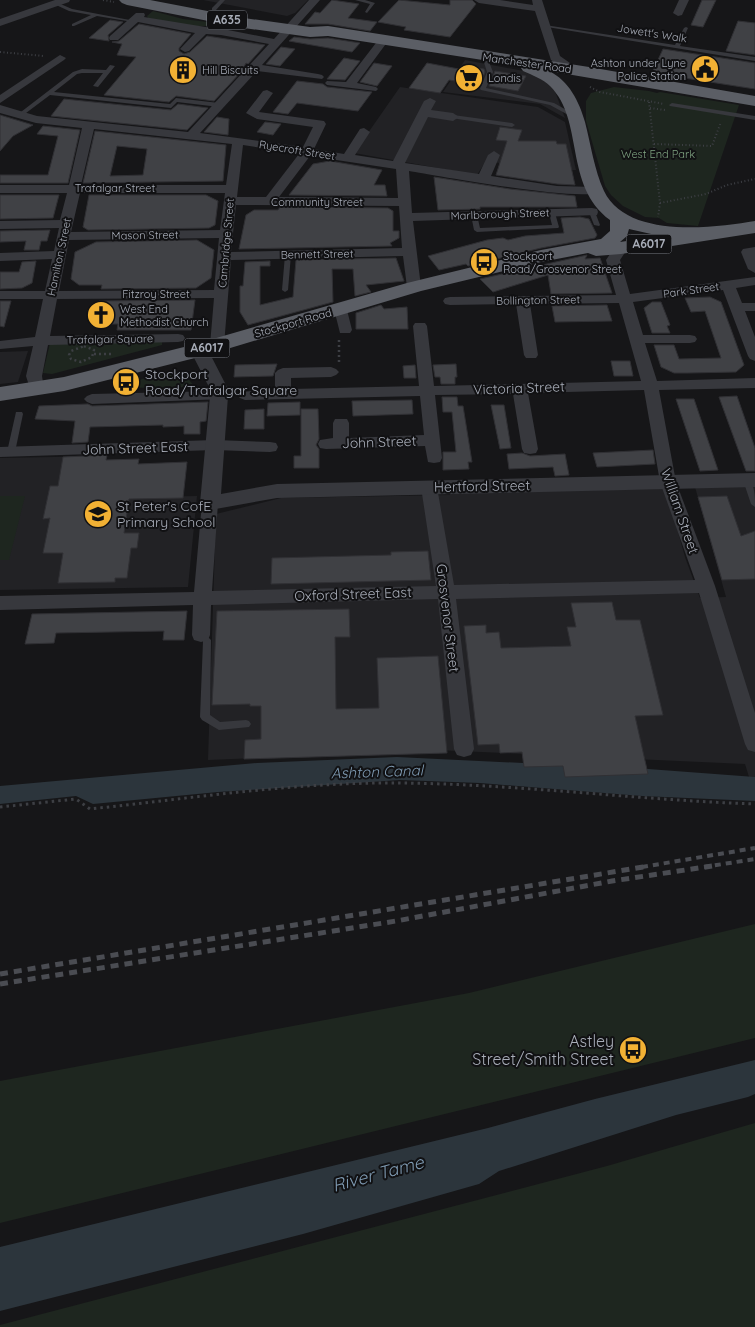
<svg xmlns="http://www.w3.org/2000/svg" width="755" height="1327" viewBox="0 0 755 1327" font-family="Quicksand,sans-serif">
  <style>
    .built { fill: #222225 }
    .green { fill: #1e261f }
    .water { fill: #2c353c }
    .building { fill: #404145; stroke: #303034; fill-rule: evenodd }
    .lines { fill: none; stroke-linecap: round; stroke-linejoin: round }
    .path-far2 { stroke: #3d3f44; stroke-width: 2; stroke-dasharray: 1 2.5; stroke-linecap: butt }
    .path-far1 { stroke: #3d3f44; stroke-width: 2.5; stroke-dasharray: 2 3; stroke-linecap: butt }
    .path { stroke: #3d3f44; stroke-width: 3; stroke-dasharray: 2.5 4; stroke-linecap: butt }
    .service { fill: #37383d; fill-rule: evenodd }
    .minor { fill: #37383d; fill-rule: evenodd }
    .tertiary { fill: #37383d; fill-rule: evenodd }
    .trunk { fill: #5b5e65; fill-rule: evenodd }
    .rail-far1 { stroke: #4a4c52; stroke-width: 4; stroke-dasharray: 6 5; stroke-linecap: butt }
    .rail { stroke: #4a4c52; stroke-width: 5; stroke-dasharray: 8 6; stroke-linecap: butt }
    .labels { text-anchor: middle; stroke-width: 4; stroke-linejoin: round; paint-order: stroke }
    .far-street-label { font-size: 11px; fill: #a8adb8; stroke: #111113 }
    .far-poi-label { font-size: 11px; fill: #a8adb8; stroke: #111113; text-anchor: start }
    .far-park-label { font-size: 11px; fill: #7fa381; stroke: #111113 }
    .shield { fill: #111113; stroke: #7b7e86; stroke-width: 1 }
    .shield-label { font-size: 12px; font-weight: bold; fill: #a8adb8 }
    .poi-label { font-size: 14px; fill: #a8adb8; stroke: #111113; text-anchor: start }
    .street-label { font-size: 14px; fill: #a8adb8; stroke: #111113 }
    .water-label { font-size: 15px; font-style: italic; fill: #7f9bb3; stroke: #111113 }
    .near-poi-label { font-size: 16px; fill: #a8adb8; stroke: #111113; text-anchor: end }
    .near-water-label { font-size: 18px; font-style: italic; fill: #7f9bb3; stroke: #111113 }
  </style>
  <rect width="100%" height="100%" fill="#161618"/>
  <!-- built -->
  <g class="built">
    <polygon points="203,0 308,0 295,13 287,16"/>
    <polygon points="465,60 529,72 553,86 565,118 540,104 443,92"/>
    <polygon points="400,87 538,107 565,122 576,170 548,170 486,161 477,175 354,153"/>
    <polygon points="28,351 18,382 0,384 0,352"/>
    <polygon points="106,456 99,498 197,496 188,587 0,590 0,458"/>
    <polygon points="755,485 755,777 749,777 745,764 436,750 208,760 216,514 281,498 450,495 450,492 666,489 685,557 700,598 726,597 695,487"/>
  </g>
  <!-- green -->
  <g class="green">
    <polygon points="153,11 183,19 216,23 213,26 187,26 148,18 147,16"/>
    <polygon points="614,87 649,91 657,93 660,92 739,105 698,226 667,223 659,218 645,217 623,206 611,195 605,186 586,121 586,101 591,93"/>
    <polygon points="162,341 162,345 52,374 43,373 50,343"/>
    <path d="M173,371L184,374L195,387L121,388V386C139,381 155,373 173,371Z"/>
    <polygon points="0,496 25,496 9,560 0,560"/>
    <polygon points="755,924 755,1038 0,1223 0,1081 469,993"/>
    <polygon points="755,1123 755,1327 0,1327 0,1325 607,1166"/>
  </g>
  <!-- water -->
  <g class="water">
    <polygon points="397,757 648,769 755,777 755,801 642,796 480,783 400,780 218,792 93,804 76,796 0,804 0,786 257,763"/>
    <polygon points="755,1060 755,1094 748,1097 676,1115 499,1171 479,1184 303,1234 0,1311 0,1247 488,1128 595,1099"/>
  </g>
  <!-- building -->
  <g class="building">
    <polygon points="332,0 359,4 348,18 377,22 370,31 328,24 305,24 315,12 320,13"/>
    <polygon points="399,0 450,5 450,0 472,0 476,4 450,37 404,30 406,27 378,22"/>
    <polygon points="702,0 716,0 703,27 691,25"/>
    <polygon points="110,20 123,22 108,35 109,41 89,38"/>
    <polygon points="738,21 755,23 755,55 726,51"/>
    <polygon points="139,24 191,34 179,48 179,51 184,54 190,52 207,36 265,45 248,64 246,63 241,72 214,101 176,96 169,102 104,95 136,57 117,55 122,44 112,42 119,41"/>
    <polygon points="294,37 310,39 328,38 360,43 352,52 289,41"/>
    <polygon points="281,47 295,49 280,66 266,64"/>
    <polygon points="663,49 755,63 755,89 652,73"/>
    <polygon points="344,58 360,61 345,80 327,79"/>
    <polygon points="374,63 392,66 377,86 360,82"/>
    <polygon points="427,63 464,70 466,66 484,69 485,72 480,85 449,80 440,93 409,88"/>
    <polygon points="495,71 526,76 518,91 489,86"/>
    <polygon points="297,81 323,84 327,87 372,92 358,111 297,103 288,114 273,112"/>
    <polygon points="64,99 171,110 178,104 208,108 187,130 51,116"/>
    <polygon points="0,115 33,125 13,136 0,151"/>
    <polygon points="217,117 229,119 228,135 204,132"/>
    <polygon points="265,122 281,124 273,135 257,132"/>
    <polygon points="43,126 80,130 68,183 0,183 0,175 48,175 58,136 37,134"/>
    <polygon points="500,127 522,130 518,141 556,141 557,144 566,144 575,185 557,184 496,175 507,141 496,140"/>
    <path d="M95,131L226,145L223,181L83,183ZM117,146L147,149L143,175L110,176Z"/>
    <polygon points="330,161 382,170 374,185 385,185 387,196 289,195 313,164"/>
    <polygon points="434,177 510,189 575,196 577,207 480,207 480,209 438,210"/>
    <polygon points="0,195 59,195 53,218 0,219"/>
    <polygon points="89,195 206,195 218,201 215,225 209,228 88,230 83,227"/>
    <polygon points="280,207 388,208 393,211 393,231 399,231 399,238 390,243 392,246 239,249 246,215 254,210 278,210"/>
    <polygon points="580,217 589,219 597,235 595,238 541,248 468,266 466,264 439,270 428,256 487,240 503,238 508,240 525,236 564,233 561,218"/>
    <polygon points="50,230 47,241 41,241 39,250 24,250 26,241 0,242 0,231"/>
    <polygon points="197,240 214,250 211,278 196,288 101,289 102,285 79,285 71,279 75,252 96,242"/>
    <polygon points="587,255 585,259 600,258 612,293 551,294 548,275 493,292 480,279"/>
    <polygon points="396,258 404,281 366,285 371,292 355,296 353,269 332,269 333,302 248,325 240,312 240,286 243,286 245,262 270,261 270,266 260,266 260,305 293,297 296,260"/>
    <polygon points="36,261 32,283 22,288 0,289 0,272 19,272 22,262"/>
    <polygon points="710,297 721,302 744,365 736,372 688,373 674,373 661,367 654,345 674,345 679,359 721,358 705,311 691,312 685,298"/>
    <polygon points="195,300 191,330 117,330 118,324 95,324 99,301"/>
    <polygon points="0,301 11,301 4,327 0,326"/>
    <polygon points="652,302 661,302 670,325 667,326 670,333 652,333 644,308"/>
    <polygon points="381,305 384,309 407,307 408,329 356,329 356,313"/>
    <polygon points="607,305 612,321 555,322 552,306"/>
    <polygon points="611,361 630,361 633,376 614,376"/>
    <polygon points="277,364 273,376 234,377 235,365"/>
    <polygon points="456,364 457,377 455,377 455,384 441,384 440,377 435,377 433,365"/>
    <polygon points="415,365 416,378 404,378 403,366"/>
    <polygon points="737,396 755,448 755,471 746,471 719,397"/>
    <polygon points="442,397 457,397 458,406 463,406 472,462 468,462 469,469 443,470 443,452 456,452 452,412 443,412"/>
    <polygon points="676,399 694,399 718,470 700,471"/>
    <polygon points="412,400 413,414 353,416 352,401"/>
    <polygon points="208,402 206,421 200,422 200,434 184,434 184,426 163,427 163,425 90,427 88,442 72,443 75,421 35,419 39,406 88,404 92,406"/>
    <polygon points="300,402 300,415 267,416 268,403"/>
    <polygon points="491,405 504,405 511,448 500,449"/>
    <polygon points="264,409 264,429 244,429 245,410"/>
    <polygon points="301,409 318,409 319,439 316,445 319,449 319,468 294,468 294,456 301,456"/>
    <polygon points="653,450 655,464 597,467 593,453"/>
    <polygon points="522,453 530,456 565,454 569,475 555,476 553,467 509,469 507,454"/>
    <polygon points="107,455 106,460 139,459 138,464 187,462 183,498 129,499 124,533 139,533 137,548 131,548 127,578 115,578 115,582 58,583 63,553 43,553 50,518 43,519 50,486 58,486 63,457"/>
    <polygon points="727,496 741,536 755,531 755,579 722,580 698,497"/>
    <polygon points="428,551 431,580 271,584 272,558 391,555 391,552"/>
    <polygon points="612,602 616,620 640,620 663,715 635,716 648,774 565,777 563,766 524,767 522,752 500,753 499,744 478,745 464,626 486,625 486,633 499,632 501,648 571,646 567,627 576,627 571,603"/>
    <polygon points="349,609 350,637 335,637 336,709 379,708 377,658 438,656 447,753 244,759 245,740 261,739 261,706 250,706 250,704 212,705 217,611"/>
    <polygon points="187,611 184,640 163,640 164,631 56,633 54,643 25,644 32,614"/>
  </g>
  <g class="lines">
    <!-- path-far2 -->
    <g class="path-far2">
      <polyline points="103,0 114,2"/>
      <polyline points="0,52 44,56"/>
      <polyline points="590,87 600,92 664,104"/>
      <polyline points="649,102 660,203 658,217"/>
      <polyline points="650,108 665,110"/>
      <polyline points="654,144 712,146 721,122"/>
      <polyline points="660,203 706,194 727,185 755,179"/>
    </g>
    <!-- path-far1 -->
    <g class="path-far1">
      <polyline points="339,340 339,364"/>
      <polygon points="84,346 94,350 92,357 81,362 71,359 69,355 71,351"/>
      <polyline points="94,354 111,354 111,351"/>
    </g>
    <!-- path -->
    <path class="path" d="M0,807L76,799L90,809C193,798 296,782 399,783C518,784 636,800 755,804"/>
    <!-- service -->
    <g class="service">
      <polygon points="220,0 225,0 216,10 212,10 212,8"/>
      <polygon points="355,0 365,0 375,3 367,13 365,12 370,4"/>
      <polygon points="56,2 72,9 135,21 133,22 97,16 74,26 72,26 72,24 91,15 69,11 54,4 54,3"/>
      <polygon points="545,25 675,45 684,28 686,27 688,28 680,46 755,57 755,61 547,27 545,27"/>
      <polygon points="482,56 487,57 493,72 486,88 554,103 577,116 572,117 550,105 481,90 480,89 487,72"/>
      <polygon points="110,65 115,66 98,87 93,86 103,73 82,73 77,74 54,92 170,104 176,98 219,103 222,105 219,107 177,102 171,108 50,95 22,116 17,115 73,72 82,69 106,70"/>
      <polygon points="672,103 755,116 755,120 670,106 669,105"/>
      <polygon points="453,115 512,123 515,125 512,127 451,118 451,116"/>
      <polygon points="592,210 595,212 600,225 599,226 594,225 589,212"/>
      <polygon points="552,211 555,213 559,227 558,228 477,232 474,230 471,215 474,213 477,215 480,228 552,225 549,213"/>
      <polygon points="288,253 291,255 288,290 285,292 282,290 285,255"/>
      <polygon points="16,412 22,412 23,414 15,452 11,454 7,452"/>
      <path d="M747,477C755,483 755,497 755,507L751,504L743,480Z"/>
      <polygon points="201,632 204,633 211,640 210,715 220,722 246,720 249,721 251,724 249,727 219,730 202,720 200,717 203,641 197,635"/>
    </g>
    <!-- minor -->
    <g class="minor">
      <polygon points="55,0 70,0 69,2 0,26 0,19"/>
      <path d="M309,0H320L262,65L318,74L322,75L324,77L322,79L257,71L200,133L303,147L313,127L257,119L246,113L263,91L267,90L273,93L259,112L324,121L326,124L314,149L344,154L360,129L364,128L370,132L355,155L393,161L424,101L430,98L436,101L431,110L453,113L459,117L453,121L428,117L405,163L479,174L488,155L494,151L500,155L491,176L557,186L594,187L600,191C590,204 434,175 409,171L412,213L592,208L597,209L598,212L597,215L413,221L421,287L414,291L407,287L403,256L231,260L224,345L222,348H212L210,345L214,298L57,299L50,336L178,334L183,335L185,338L183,341L178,342L48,345L42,376L44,389L41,392H31L26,376L33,346L0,349V341L35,337L43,299H0V291H45L52,259L0,261V253L54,251L59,228L0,229V221L60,220L67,193H0V185H69L82,128L36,123L0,113V105L37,116L188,132L269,44L221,35L206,34L189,51L185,52L180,49L195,33L138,22L118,40H110L109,38L110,36L136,13H144L145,15L144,17L218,29L219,26L231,22L236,25L228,30L274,39ZM94,129L232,144L226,185H81ZM243,145L299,154L266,197H237ZM310,156L396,169L398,198L279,197ZM80,193H225L220,230L71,232ZM236,205L399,206L402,248L231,252ZM219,238L214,290L59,291L69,240Z"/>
      <polygon points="474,0 500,0 533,5 532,0 542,0 560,56 580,70 578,72 570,72 551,60 535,11 479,3"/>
      <polygon points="679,0 689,0 682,15 678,16 673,13"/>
      <polygon points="383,38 388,41 357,83 376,87 378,89 376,91 327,85 325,83 327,81 346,82 379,39"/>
      <polygon points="60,55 66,58 64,60 0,103 0,95"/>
      <polygon points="621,244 628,248 620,260 630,294 755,277 755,285 736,288 742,303 755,303 755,311 745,311 755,337 755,361 750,359 748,356 723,290 633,302 643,335 690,335 695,336 697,339 695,342 690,343 645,343 657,381 755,378 755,388 659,390 676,482 715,586 755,713 755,752 748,750 745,744 699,593 456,599 474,749 471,755 464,757 457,755 454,749 438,599 211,605 210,635 208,640 201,642 194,640 192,635 193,605 0,610 0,596 194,592 202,503 204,499 210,497 216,499 218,503 212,591 436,586 421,487 423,483 429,481 435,483 437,487 454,585 695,580 660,482 644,390 528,393 538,449 536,453 530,454 524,453 522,449 513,394 435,395 442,458 440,462 434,463 428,462 425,446 326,449 320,448 318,444 320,440 333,438 333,423 335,419 347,419 349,423 349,438 424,435 420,396 245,400 240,398 237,395 240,392 275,389 275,373 278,370 283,368 331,367 336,369 339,372 336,375 331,377 291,378 291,389 419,386 413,326 415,323 425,323 427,326 434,386 641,381 619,303 530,304 538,355 536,358 526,358 524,355 516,304 450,305 445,304 443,301 445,298 450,297 616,295 606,260 616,245"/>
      <polygon points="755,247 755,273 748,269 741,252 743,249"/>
      <polygon points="341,305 346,306 352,330 350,333 340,333 334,309 336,306"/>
      <polygon points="219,391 224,393 227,396 224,399 92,404 87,402 84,399 87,396 92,394"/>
      <polygon points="215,440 270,442 276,443 278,447 276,451 270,452 215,450 0,457 0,447"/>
    </g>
    <!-- tertiary -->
    <polygon class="tertiary" points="199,345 205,346 208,350 227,387 228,396 221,494 277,484 755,473 755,487 277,498 210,510 203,508 200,503 210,396 209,387 190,350 193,346"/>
    <!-- trunk -->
    <path class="trunk" d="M119,0H150L244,18L310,27L328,26L589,67L755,96V106L549,71C569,81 579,101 585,122C591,145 594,169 604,191C627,239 713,228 755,221V233L621,254L596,256L588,253L541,262L421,291L207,355L64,391L0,401V387L64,377L192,345L407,283L541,250L601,239L610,231V220C563,185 585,121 550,86C543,79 532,75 523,71L521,68L522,66L328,36L310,37L244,28L127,5L122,3ZM629,229L660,236L620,242L627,236Z"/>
    <!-- rail-far1 -->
    <g class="rail-far1">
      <polyline points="642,867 755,848"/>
      <polyline points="704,867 755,859"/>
    </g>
    <!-- rail -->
    <g class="rail">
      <polyline points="0,974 649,866"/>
      <polyline points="0,984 396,921 612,881 712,866"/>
    </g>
  </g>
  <!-- icons -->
  <defs>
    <symbol id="civic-disc" viewBox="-11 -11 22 22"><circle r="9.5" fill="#f2b134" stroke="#111113"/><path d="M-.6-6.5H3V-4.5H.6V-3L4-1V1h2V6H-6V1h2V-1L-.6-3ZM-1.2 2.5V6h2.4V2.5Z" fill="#111"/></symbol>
    <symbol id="building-disc" viewBox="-11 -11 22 22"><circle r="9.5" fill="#f2b134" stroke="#111113"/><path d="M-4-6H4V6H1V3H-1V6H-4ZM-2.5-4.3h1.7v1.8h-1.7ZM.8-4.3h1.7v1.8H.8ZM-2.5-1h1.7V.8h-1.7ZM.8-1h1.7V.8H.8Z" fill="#111"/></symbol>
    <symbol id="supermarket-disc" viewBox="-11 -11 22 22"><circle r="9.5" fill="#f2b134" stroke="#111113"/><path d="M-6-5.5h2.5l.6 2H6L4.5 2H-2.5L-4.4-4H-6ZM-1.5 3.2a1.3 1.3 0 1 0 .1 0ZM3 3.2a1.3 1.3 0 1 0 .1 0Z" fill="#111"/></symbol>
    <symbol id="bus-disc" viewBox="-11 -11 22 22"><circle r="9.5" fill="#f2b134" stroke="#111113"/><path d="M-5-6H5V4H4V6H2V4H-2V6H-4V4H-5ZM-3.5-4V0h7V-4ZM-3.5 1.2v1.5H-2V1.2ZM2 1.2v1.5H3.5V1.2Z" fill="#111"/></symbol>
    <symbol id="church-disc" viewBox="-11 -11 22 22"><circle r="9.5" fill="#f2b134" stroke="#111113"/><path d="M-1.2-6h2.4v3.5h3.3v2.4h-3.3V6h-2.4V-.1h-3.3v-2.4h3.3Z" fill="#111"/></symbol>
    <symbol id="school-disc" viewBox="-11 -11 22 22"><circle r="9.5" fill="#f2b134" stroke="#111113"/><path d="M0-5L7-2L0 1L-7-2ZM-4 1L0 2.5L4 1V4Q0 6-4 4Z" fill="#111"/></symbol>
  </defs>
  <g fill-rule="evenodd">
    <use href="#civic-disc" x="689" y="53" width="32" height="32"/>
    <use href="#building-disc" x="167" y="54" width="32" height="32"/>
    <use href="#supermarket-disc" x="453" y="62" width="32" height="32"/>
    <use href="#bus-disc" x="468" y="246" width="32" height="32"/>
    <use href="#church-disc" x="85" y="299" width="32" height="32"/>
    <use href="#bus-disc" x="110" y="366" width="32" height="32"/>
    <use href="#school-disc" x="82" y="498" width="32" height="32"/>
    <use href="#bus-disc" x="617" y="1034" width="32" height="32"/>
  </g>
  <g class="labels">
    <!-- far-street labels -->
    <g class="far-street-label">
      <text transform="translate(652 33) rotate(9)" y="4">Jowett's Walk</text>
      <text transform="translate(527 63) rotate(8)" y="4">Manchester Road</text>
      <text transform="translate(297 150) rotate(9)" y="4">Ryecroft Street</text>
      <text x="115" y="192">Trafalgar Street</text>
      <text x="317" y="206">Community Street</text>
      <text transform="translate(500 214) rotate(-2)" y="4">Marlborough Street</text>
      <text transform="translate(145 235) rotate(-1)" y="4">Mason Street</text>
      <text transform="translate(226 243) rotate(-85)" y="4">Cambridge Street</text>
      <text transform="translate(317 254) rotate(-1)" y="4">Bennett Street</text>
      <text transform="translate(59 257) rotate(-78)" y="4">Hamilton Street</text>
      <text transform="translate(691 290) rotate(-8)" y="4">Park Street</text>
      <text x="156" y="298">Fitzroy Street</text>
      <text transform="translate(538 300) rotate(-1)" y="4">Bollington Street</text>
      <text transform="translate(293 323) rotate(-16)" y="4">Stockport Road</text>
      <text transform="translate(110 339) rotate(-1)" y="4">Trafalgar Square</text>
    </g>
    <!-- far-poi labels -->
    <g class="far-poi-label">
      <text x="686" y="67" text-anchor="end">Ashton under Lyne<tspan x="686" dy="13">Police Station</tspan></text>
      <text x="202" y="74">Hill Biscuits</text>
      <text x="488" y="82">Londis</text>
      <text x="503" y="260">Stockport<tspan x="503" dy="13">Road/Grosvenor Street</tspan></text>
      <text x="120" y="313">West End<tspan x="120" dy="13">Methodist Church</tspan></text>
    </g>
    <!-- far-park labels -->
    <g class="far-park-label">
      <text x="658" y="158">West End Park</text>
    </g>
    <!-- shield labels -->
    <g class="shield">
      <rect x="207" y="10.5" width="40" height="19" rx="4"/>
      <rect x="626.5" y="234.5" width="45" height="19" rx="4"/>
      <rect x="184.5" y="338.5" width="45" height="19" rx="4"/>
    </g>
    <g class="shield-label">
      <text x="227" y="24">A635</text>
      <text x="649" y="248">A6017</text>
      <text x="207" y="352">A6017</text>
    </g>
    <!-- poi labels -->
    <g class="poi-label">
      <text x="145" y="379">Stockport<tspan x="145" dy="16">Road/Trafalgar Square</tspan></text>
      <text x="117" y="511">St Peter's CofE<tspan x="117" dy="16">Primary School</tspan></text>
    </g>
    <!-- street labels -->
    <g class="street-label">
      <text transform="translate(519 388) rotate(-2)" y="5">Victoria Street</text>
      <text transform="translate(379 442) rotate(-2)" y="5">John Street</text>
      <text transform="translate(135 448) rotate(-2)" y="5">John Street East</text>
      <text transform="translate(482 486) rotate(-1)" y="5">Hertford Street</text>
      <text transform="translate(680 511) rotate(71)" y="5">William Street</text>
      <text transform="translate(353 594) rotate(-2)" y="5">Oxford Street East</text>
      <text transform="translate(448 618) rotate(83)" y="5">Grosvenor Street</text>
    </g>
    <!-- water labels -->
    <g class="water-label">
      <text transform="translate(377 772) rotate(-2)" y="5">Ashton Canal</text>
    </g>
    <!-- near-poi labels -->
    <g class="near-poi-label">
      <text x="614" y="1047">Astley<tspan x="614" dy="18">Street/Smith Street</tspan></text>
    </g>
    <!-- near-water labels -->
    <g class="near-water-label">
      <text transform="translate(378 1174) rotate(-15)" y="6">River Tame</text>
    </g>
  </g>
</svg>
